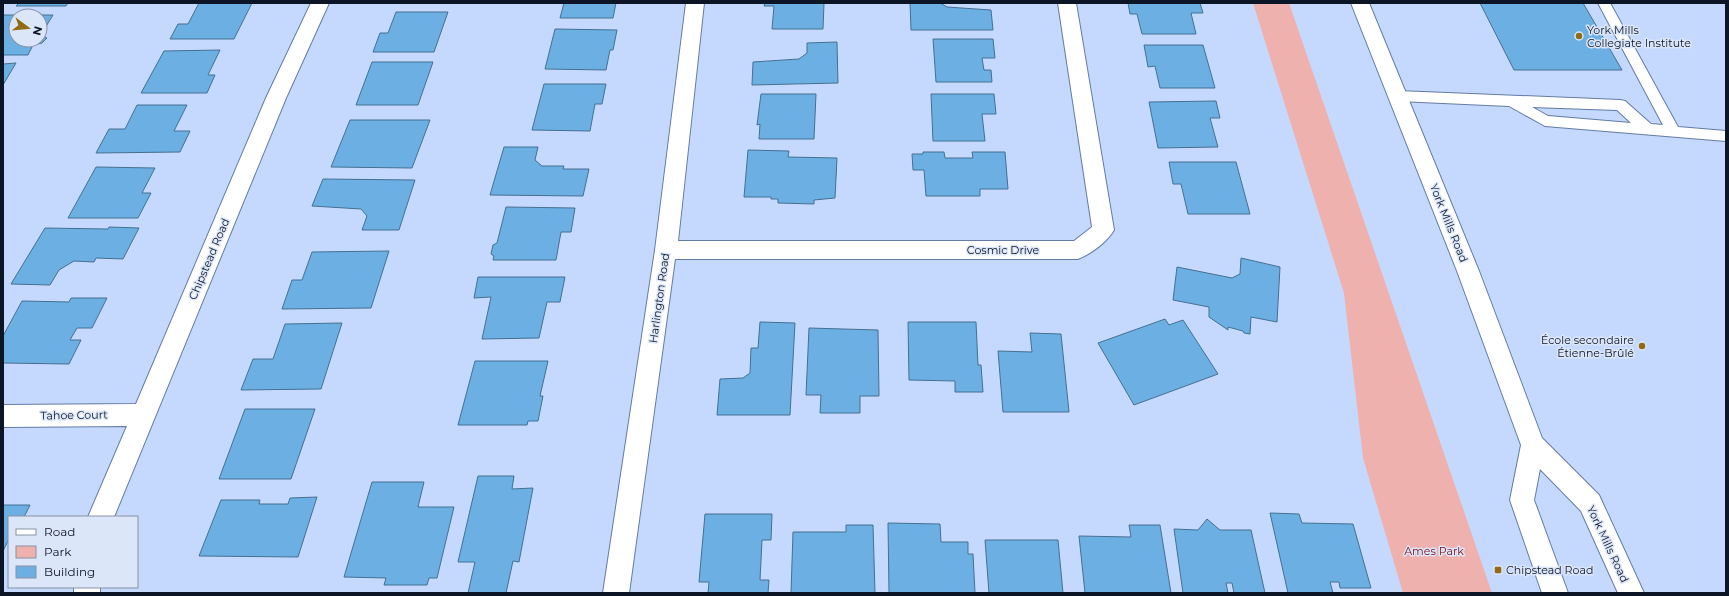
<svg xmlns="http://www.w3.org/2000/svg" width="1729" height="596" viewBox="0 0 1729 596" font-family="Montserrat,sans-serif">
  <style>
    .green { fill: #eeb1ae }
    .building { fill: #6bafe3; stroke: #457091 }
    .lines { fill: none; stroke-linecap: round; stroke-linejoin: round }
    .lane-casing { stroke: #647ba6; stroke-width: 2 }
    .street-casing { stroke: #647ba6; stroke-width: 2 }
    .secondary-casing { stroke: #647ba6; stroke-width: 2 }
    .lane { fill: #fff; fill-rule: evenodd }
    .street { fill: #fff; fill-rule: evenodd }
    .secondary { fill: #fff; fill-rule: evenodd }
    .poi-dot { fill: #906b11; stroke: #dce6f9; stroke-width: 1.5 }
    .labels { text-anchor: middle; stroke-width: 3; stroke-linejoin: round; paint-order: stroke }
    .poi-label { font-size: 11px; fill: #0c1525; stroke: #dce6f9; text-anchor: start }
    .street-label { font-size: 11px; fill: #0c1525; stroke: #dce6f9 }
    .park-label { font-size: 11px; fill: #740f19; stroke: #dce6f9 }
  </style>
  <rect width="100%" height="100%" fill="#c5d9ff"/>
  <!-- green -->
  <polygon class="green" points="1253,3 1289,3 1492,593 1403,593 1363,458 1344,293"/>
  <!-- building -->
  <g class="building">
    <polygon points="19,3 68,3 66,6 16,6"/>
    <polygon points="199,3 252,3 234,39 170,39 178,24 188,24"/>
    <polygon points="564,3 616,3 613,18 560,18"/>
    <polygon points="765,3 824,3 823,29 772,29 774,6 764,6"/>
    <polygon points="910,3 940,3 947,7 991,10 993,30 911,30"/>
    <polygon points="1128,3 1200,3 1203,13 1191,13 1196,34 1142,34 1137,14 1130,14"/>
    <polygon points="1480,3 1583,3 1622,70 1514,70"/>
    <polygon points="396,12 448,12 434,52 373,52 380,33 388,33"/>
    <polygon points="3,15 53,15 40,36 40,16 16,16 16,40 40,40 40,36 47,38 42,43 33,45 28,55 3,55"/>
    <polygon points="555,29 617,30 613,50 610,50 606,70 545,69"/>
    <polygon points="933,39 993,39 995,58 982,58 984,70 991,70 992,82 936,82"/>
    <polygon points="837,42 838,83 752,85 753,62 799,59 807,53 807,43"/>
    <polygon points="1144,45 1203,45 1215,88 1160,88 1155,66 1148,67"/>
    <polygon points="220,50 208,75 215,75 207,93 141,93 164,51"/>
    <polygon points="372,62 433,62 418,105 356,105"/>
    <polygon points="16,63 3,85 3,64"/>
    <polygon points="544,84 606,84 602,104 595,104 590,131 532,130"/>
    <polygon points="761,94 816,94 814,139 759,139 760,124 757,125"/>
    <polygon points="931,94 994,94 996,114 982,114 985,141 933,141"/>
    <polygon points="1216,101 1220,118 1210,118 1218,147 1158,148 1149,102"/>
    <polygon points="137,105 187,105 174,131 190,131 180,152 96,153 109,129 125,129"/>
    <polygon points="350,120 430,120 412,168 331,167"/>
    <polygon points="504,147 538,147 535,160 542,166 564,166 563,169 589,169 583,196 490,195"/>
    <polygon points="748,150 789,151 788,157 837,158 835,198 814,200 814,204 778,203 778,199 771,199 771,197 744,197"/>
    <polygon points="923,152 944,152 945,158 973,158 972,152 1005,152 1008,189 980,189 980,196 926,196 924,170 913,170 912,154 923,154"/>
    <polygon points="1169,162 1236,162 1250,214 1188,214 1181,184 1173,184"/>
    <polygon points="96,167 155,168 142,193 151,193 138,218 68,218"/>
    <polygon points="323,179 415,180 399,230 362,230 367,216 361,209 312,206"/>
    <polygon points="506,207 575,208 571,232 561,232 556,260 493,260 494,256 491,254 493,245 497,243"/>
    <polygon points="109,227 139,228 123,259 96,258 94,262 74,261 59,270 50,285 11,284 45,228 108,229"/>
    <polygon points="389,251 371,308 282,309 292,280 302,280 312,252"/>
    <polygon points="1241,258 1280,267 1277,322 1251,317 1250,334 1244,333 1243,331 1228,327 1228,330 1209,317 1209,307 1173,300 1177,267 1232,278 1240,274"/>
    <polygon points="478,277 565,277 560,302 547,302 539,338 482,339 491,297 474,298"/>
    <polygon points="71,298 107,298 92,328 77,328 70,340 81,340 69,364 3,363 3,336 22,301 69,302"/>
    <polygon points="1165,319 1169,325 1183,320 1218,374 1134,405 1098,343"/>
    <polygon points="760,322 795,323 790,415 717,415 720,379 743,378 750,373 751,348 758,348"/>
    <polygon points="908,322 976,322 978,365 981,365 983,392 955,392 955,381 909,380"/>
    <polygon points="342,323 321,389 241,390 253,359 273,359 285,324"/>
    <polygon points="809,328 878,330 879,396 860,396 860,413 820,413 821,395 806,395"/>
    <polygon points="1030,333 1061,334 1069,412 1003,412 998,351 1032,352"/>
    <polygon points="475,361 548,361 540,396 543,396 538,421 528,421 527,425 458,425"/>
    <polygon points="245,409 315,409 291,479 219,479"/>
    <polygon points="478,476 514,476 512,489 533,488 519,562 513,561 506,593 468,593 475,562 458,562"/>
    <polygon points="372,482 424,482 418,507 454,507 437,578 429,578 427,585 384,585 386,578 344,577"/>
    <polygon points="317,497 298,557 199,556 221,500 260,500 259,504 288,504 290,498"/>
    <polygon points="3,505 30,505 24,517 9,517 9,539 3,551"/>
    <polygon points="1270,513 1299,514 1302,523 1353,524 1371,588 1340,588 1339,582 1330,582 1333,593 1288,593"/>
    <polygon points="705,514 772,514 771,540 762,540 760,580 769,580 768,593 708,593 709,582 699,582"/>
    <polygon points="1207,519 1220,530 1251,530 1265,593 1234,593 1232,583 1226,583 1228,593 1183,593 1174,529 1198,530"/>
    <polygon points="888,523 940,524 941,542 968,542 968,554 973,554 975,593 889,593"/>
    <polygon points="846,525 873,525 875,593 791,593 793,532 846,532"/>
    <polygon points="1129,525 1160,525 1171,593 1085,593 1079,536 1131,537"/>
    <polygon points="985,540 1058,540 1063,593 989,593"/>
  </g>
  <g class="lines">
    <defs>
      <path id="lane" d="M1598,3H1610L1678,127L1726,131V141L1545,126L1509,106L1398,101L1393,100L1391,96L1393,92L1398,91L1620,100L1625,101L1651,124L1663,125ZM1532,107L1617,110L1631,123L1548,116Z"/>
      <g id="street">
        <polygon points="311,3 329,3 286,98 114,517 88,517 127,426 3,427 3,405 136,404 266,98"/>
        <path d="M686,3H704L678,241H1074L1092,227L1058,3H1076L1114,230C1107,242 1091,254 1078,259H675L629,593H603L655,250Z"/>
        <rect x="74" y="587" width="26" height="6"/>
      </g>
      <polygon id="secondary" points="1351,3 1369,3 1479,271 1542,438 1599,495 1644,593 1618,593 1581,511 1540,469 1534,500 1568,593 1542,593 1510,500 1521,445 1457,271"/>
    </defs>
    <!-- lane casing -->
    <use href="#lane" class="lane-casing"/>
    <!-- street casing -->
    <use href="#street" class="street-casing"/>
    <!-- secondary casing -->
    <use href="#secondary" class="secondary-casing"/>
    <!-- lane -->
    <use href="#lane" class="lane"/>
    <!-- street -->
    <use href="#street" class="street"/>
    <!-- secondary -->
    <use href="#secondary" class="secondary"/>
  </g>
  <!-- markers -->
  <g class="poi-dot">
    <circle cx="1579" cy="36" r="4"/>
    <circle cx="1642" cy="346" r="4"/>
    <rect x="1494" y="566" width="8" height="8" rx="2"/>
  </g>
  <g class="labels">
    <!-- poi labels -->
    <g class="poi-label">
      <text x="1587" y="34">York Mills<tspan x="1587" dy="13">Collegiate Institute</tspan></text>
      <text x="1634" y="344" text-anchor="end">École secondaire<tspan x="1634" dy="13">Étienne-Brûlé</tspan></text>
      <text x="1506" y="574">Chipstead Road</text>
    </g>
    <!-- street labels -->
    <g class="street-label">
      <text transform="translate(1449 223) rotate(68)" y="4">York Mills Road</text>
      <text x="1003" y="254">Cosmic Drive</text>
      <text transform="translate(209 259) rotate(-67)" y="4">Chipstead Road</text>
      <text transform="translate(659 298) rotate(-82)" y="4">Harlington Road</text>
      <text transform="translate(74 415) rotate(-1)" y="4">Tahoe Court</text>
      <text transform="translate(1608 544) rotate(65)" y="4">York Mills Road</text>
    </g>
    <!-- park labels -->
    <g class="park-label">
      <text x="1434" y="555">Ames Park</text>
    </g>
  </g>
  <!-- border -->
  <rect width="1729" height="596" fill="none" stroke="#0c1525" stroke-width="8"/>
  <!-- legend -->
  <rect x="8" y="516" width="130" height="72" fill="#dce6f9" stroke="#8992a4"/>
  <rect x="16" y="529" width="20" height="6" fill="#ffffff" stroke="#8992a4"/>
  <text x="44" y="536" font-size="12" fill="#0c1525">Road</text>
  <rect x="16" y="546" width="20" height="12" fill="#eeb1ae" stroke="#8992a4"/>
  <text x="44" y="556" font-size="12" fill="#0c1525">Park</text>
  <rect x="16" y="566" width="20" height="12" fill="#6bafe3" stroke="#8992a4"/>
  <text x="44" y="576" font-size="12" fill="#0c1525">Building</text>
  <!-- north arrow -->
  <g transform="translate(28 28) rotate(106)"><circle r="19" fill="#dce6f9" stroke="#8992a4"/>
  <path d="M0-3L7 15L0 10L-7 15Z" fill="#906b11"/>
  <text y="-6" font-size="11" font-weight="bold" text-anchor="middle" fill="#0c1525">N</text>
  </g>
</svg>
